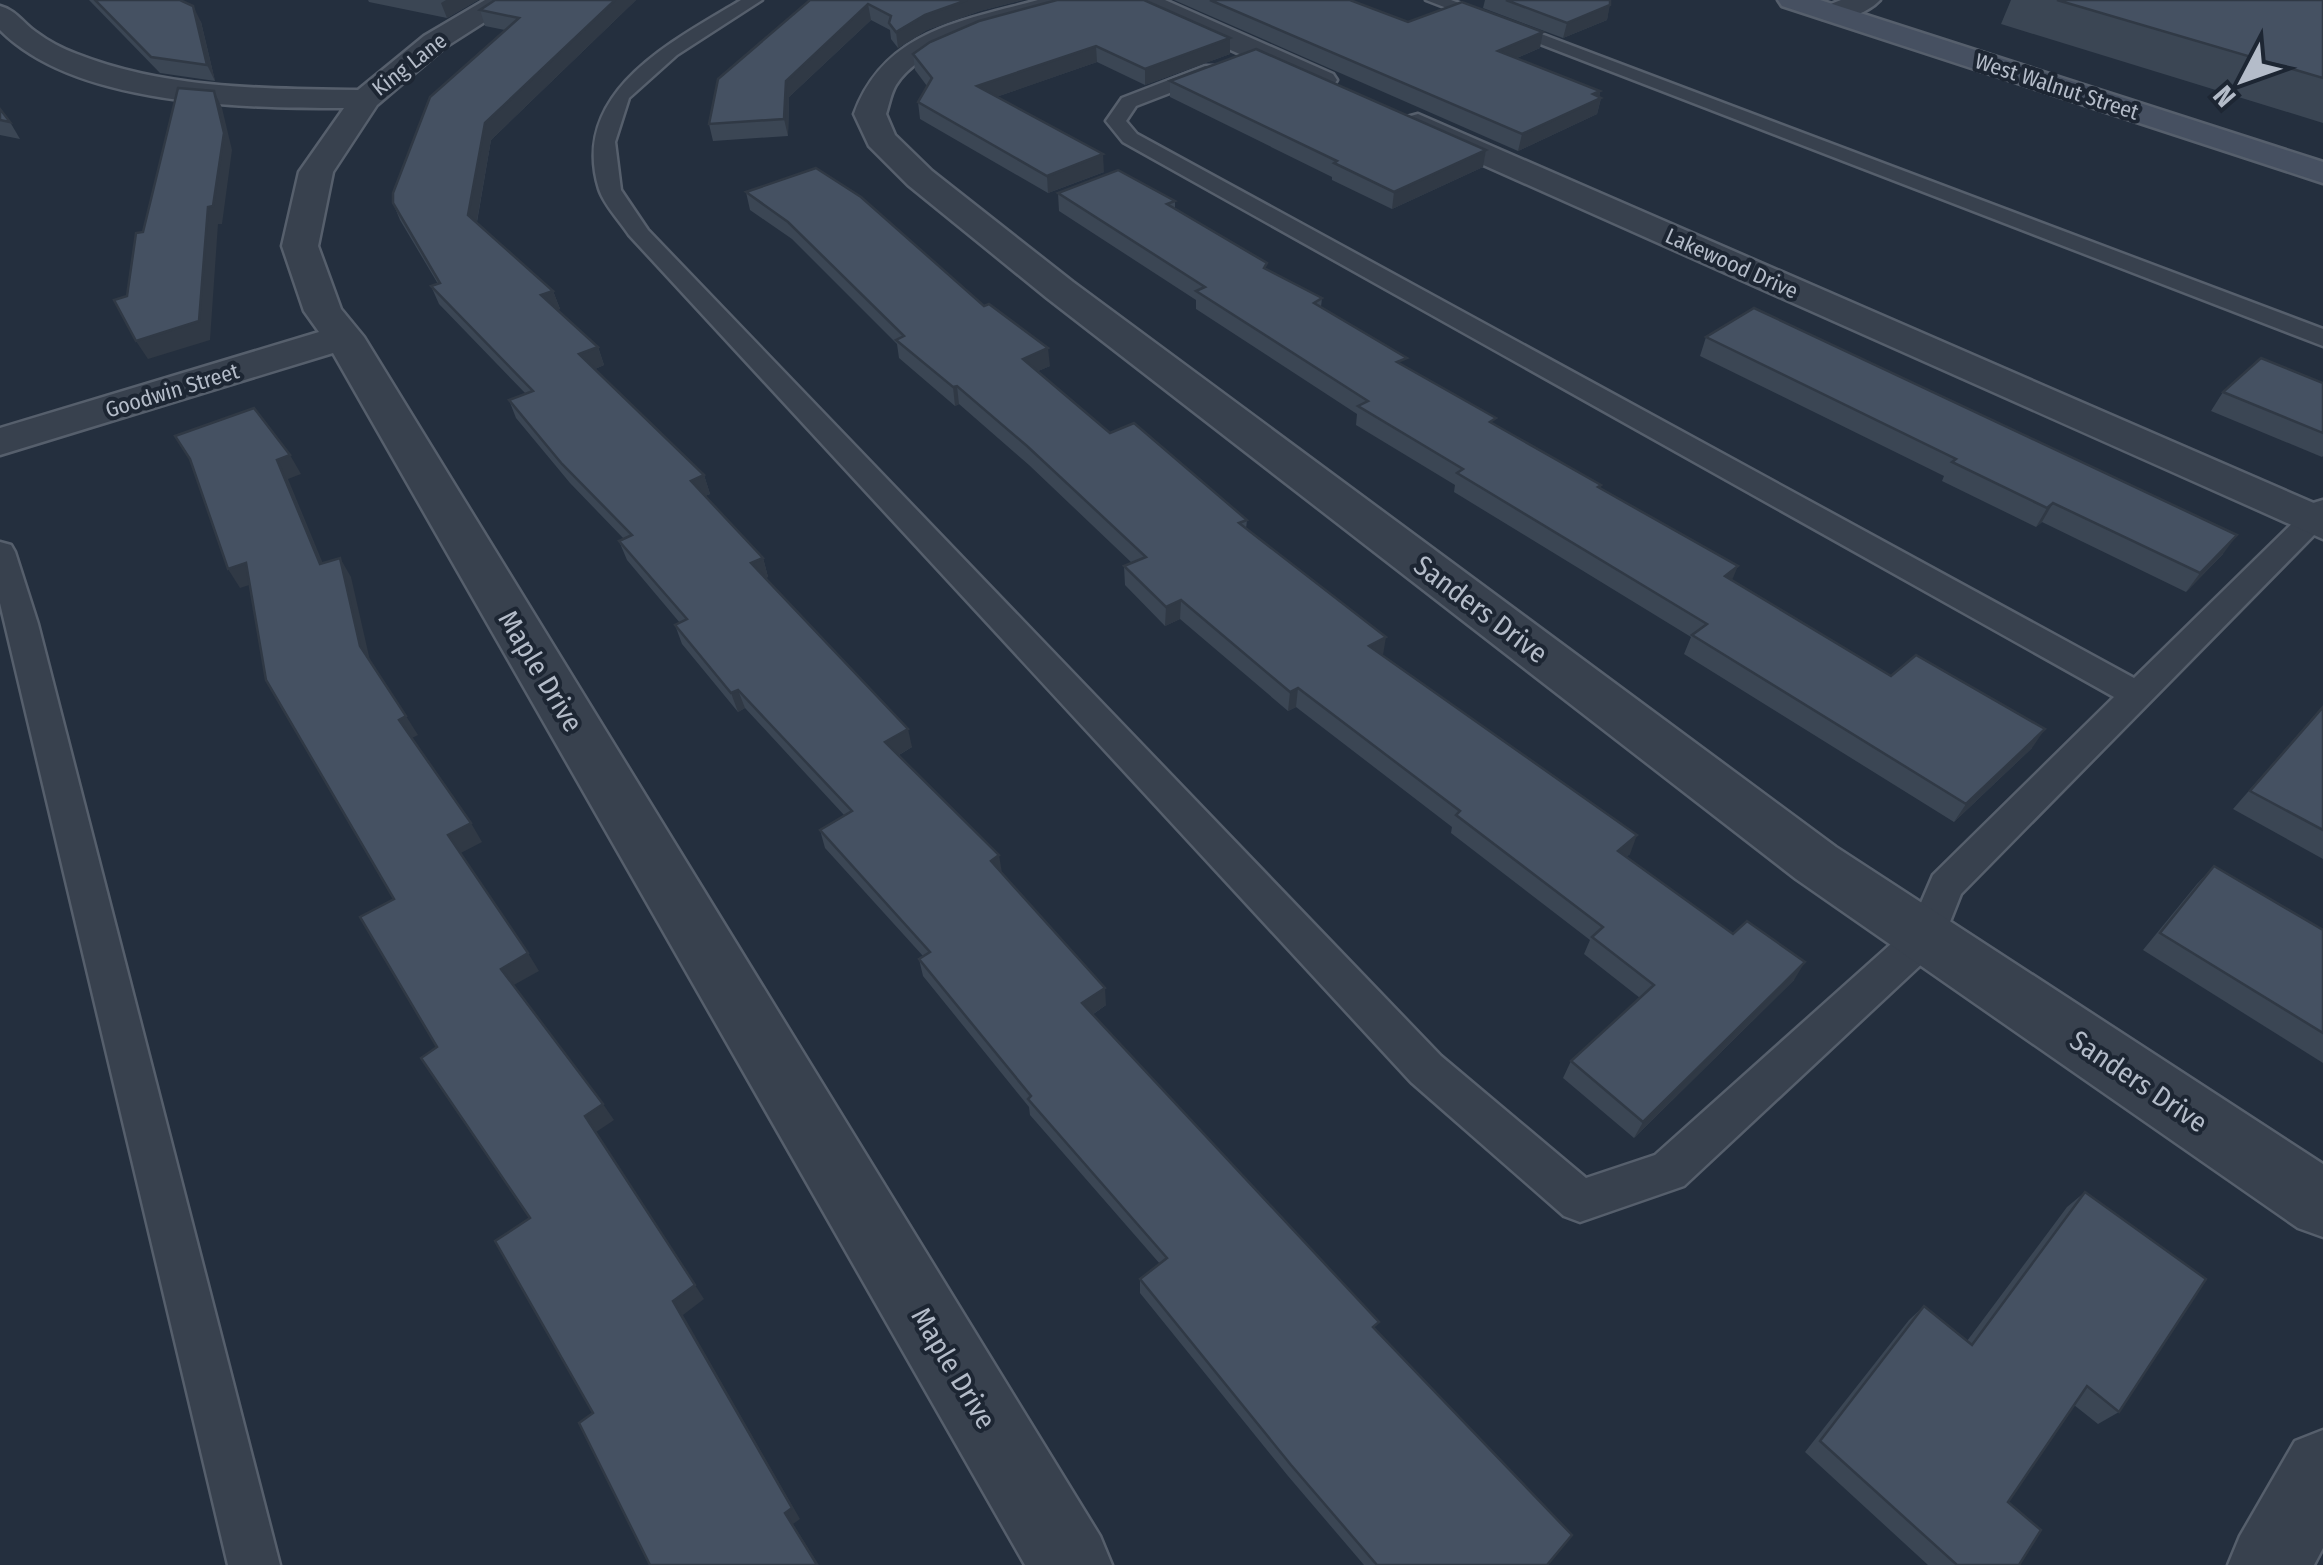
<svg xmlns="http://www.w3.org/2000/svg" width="2323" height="1565" viewBox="0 0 2323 1565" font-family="'Fira Sans Condensed',sans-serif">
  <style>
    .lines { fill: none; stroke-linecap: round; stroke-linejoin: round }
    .service-casing { stroke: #565f6c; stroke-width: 5 }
    .minor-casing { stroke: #565f6c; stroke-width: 5 }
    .tertiary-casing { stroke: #565f6c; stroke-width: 5 }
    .secondary-casing { stroke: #565f6c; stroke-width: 5 }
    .service { fill: #38414e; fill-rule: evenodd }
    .minor { fill: #38414e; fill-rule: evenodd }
    .tertiary { fill: #38414e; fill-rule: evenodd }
    .secondary { fill: #465061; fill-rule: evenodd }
    .wall { fill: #3b4654 }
    .shaded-wall { fill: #303945 }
    .building { fill: #455162; stroke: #303945; stroke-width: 2.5 }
    .labels { text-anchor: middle; stroke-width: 8; stroke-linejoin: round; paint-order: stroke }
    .far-street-label { font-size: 22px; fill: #b4bcc9; stroke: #1d2633 }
    .street-label { font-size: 28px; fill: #b4bcc9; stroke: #1d2633 }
  </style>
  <rect width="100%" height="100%" fill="#242f3e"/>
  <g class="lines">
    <defs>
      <g id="service">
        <path d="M741,0H762L677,55L629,98L615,142L621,190L648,230L1441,1056L1586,1178L1655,1155L1911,926L1933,875L2114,697L1123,142L1106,121L1122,98L1205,66H1219V74L1136,106L1126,121L1137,134L2134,678L2313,503L2323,500V526L1961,894L1940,947L1684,1186L1580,1222L1564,1216L1411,1082L629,235C620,221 604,205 599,189C569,92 673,41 741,0Z"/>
        <polygon points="1426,0 1451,0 2323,329 2323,346"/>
        <polygon points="0,542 11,545 15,552 38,624 280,1565 228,1565 0,603"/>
      </g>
      <g id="minor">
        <path d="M485,0H519L444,48L377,105L333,172L318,246L341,309L364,337L1100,1536L1112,1565H1025L333,353L0,455V428L319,332L304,311L282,246L299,172L344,108C243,108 75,106 0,30V6C16,10 23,23 36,32C48,41 63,49 77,54C166,89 265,89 358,90L424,36Z"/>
        <path d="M1038,0H1083L1079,6C1029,20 925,38 896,85C891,93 889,105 886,114L895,135L932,171L1073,282L1836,847L2323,1164V1237L2298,1228L1796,879L1047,298L908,185L869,146L854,114C884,31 961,21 1038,0Z"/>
        <polygon points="1128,0 1165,0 1333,74 1337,80 1333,86 1311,86 1132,6"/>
        <polygon points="1418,114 2323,507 2323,539 1407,131 1402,124 1407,117"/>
        <polygon points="2323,1430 2323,1548 2314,1565 2228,1565 2240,1536 2295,1441"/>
      </g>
      <path id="tertiary" d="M1841,0H1880C1868,13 1840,23 1823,19L1819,13L1823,7Z"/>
      <polygon id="secondary" points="1778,0 1820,0 2323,162 2323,183 1782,6"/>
    </defs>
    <!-- service casing -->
    <use href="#service" class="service-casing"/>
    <!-- minor casing -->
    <use href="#minor" class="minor-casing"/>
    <!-- tertiary casing -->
    <use href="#tertiary" class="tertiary-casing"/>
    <!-- secondary casing -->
    <use href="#secondary" class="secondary-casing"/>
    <!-- service -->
    <use href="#service" class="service"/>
    <!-- minor -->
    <use href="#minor" class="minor"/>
    <!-- tertiary -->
    <use href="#tertiary" class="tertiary"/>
    <!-- secondary -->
    <use href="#secondary" class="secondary"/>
  </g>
  <!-- wall -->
  <g class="wall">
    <polygon points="89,0 180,0 201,22 215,81 160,73"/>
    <polygon points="368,0 478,0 447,18 369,2"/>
    <polygon points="495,0 636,0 491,140 477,222 553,291 560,309 557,310 598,347 604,365 595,369 704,475 710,494 705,496 763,558 768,577 765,578 912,747 899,755 1002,873 1106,1005 1092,1015 1376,1330 1547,1565 1364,1565 1288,1476 1140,1293 1140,1279 1160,1264 1030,1115 1029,1107 923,976 919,959 923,956 825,848 820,830 844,815 745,708 738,712 682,644 675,625 680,623 627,560 619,541 624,539 570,483 516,418 509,400 526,394 439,304 431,286 438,284 400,220 393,203 505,30 485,26 480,10"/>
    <polygon points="810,0 1023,0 980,11 927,30 898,48 891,39 890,30 871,20 789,97 788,136 713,141 709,124"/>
    <polygon points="1057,0 1230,54 1145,85 1097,62 996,97 1104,172 1048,193 920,119 918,102 927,86 915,70 913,54"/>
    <polygon points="1174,0 1350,0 1408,22 1540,48 1517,58 1600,91 1599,97 1601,98 1597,114 1518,151"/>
    <polygon points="1485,0 1610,0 1607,20 1563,38 1483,8"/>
    <polygon points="2011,0 2323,0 2323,123 2001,24"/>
    <polygon points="1170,81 1486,150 1483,167 1392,209 1332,180 1332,177 1170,97"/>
    <polygon points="0,109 10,122 20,139 0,135"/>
    <polygon points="746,192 1050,366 1038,371 1110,433 1247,520 1246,529 1382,656 1630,854 1626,857 1794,980 1634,1138 1563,1078 1571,1061 1640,998 1584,954 1590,940 1451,833 1452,827 1296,707 1288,711 1180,619 1165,626 1125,585 1124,566 1132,563 1029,465 959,404 955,406 899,358 897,344 792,239 750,210"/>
    <polygon points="1058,193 1175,201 1175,209 1267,269 1322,298 1321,307 1405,367 1495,425 1601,485 1600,488 1732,580 1891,676 2032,748 1954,822 1684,654 1691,637 1454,492 1455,485 1356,425 1357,414 1196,309 1196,300 1059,211"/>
    <polygon points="1706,337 2223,554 2186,592 2042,522 2036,527 1942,481 1944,476 1700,356"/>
    <polygon points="2323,383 2323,456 2322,457 2211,411 2223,392"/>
    <polygon points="2323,706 2323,859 2233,809"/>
    <polygon points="2214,866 2323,930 2323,1063 2143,950 2197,884"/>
    <polygon points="2085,1192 2119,1412 2098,1424 2074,1405 2008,1502 2019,1565 1928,1565 1805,1452 1909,1320 1924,1306 1967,1341 2067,1207"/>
  </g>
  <!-- shaded-wall -->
  <g class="shaded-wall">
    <polygon points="446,0 478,0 447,18 441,3"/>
    <polygon points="615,0 636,0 491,140 475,232 468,215 485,123"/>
    <polygon points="967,0 1023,0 980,11 927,30 898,48 896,32 925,15"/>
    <polygon points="868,4 871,20 789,97 788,136 784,119 786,81"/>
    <polygon points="1610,5 1607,20 1563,38 1567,23"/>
    <polygon points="193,6 201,22 215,81 207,65"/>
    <polygon points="1543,32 1540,48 1495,67 1498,51"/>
    <polygon points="1230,38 1230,54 1145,85 1145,69"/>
    <polygon points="1096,46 1097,62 979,103 977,86"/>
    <polygon points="214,91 222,108 232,150 222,224 218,224 210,340 148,359 136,341"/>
    <polygon points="1600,91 1599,99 1601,98 1597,114 1518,151 1522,134"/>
    <polygon points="1486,150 1483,167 1392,209 1394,192"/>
    <polygon points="1103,154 1104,172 1048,193 1047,176"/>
    <polygon points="553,291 560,309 548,314 541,295"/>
    <polygon points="598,347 604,365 586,373 579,354"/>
    <polygon points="1048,348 1050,366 1024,377 1023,359"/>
    <polygon points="957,386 959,404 955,406 953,387"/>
    <polygon points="290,455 301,474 288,479 331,583 320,564 277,460"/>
    <polygon points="704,475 710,494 697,499 691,481"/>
    <polygon points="2053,503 2042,522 2036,527 2047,508"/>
    <polygon points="2237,535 2223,554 2186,592 2200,573"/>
    <polygon points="340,558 351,577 371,665 360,646"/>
    <polygon points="763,558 768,577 756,582 751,563"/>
    <polygon points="246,563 258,582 240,588 228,569"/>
    <polygon points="1738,566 1730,585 1725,576"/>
    <polygon points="1181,600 1180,619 1165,626 1166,607"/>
    <polygon points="1386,637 1383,655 1369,646"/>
    <polygon points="1298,688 1296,707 1288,711 1290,692"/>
    <polygon points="738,690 745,708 738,712 731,693"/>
    <polygon points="406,716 418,735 410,739 399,720"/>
    <polygon points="908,729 912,747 890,760 885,742"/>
    <polygon points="2045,729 2032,748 1954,822 1966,804"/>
    <polygon points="471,823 482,842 459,854 448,835"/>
    <polygon points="1637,835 1630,854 1611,869 1618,851"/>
    <polygon points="999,855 1002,873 991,861"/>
    <polygon points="528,953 539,971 512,986 501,969"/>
    <polygon points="1805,962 1794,980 1634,1138 1643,1122"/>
    <polygon points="1105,988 1106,1005 1083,1021 1082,1003"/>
    <polygon points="603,1104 614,1120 596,1132 704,1299 683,1315 800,1519 793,1524 819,1565 817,1565 785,1513 673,1301 585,1116"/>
  </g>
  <!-- building -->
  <g class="building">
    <polygon points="95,0 180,0 193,6 207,65 151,57"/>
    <polygon points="495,0 615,0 485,123 468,215 553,291 541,295 598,347 579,354 704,475 691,481 763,558 751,563 908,729 885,742 999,855 991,861 1105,988 1082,1003 1379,1322 1373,1327 1572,1535 1547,1565 1377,1565 1291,1465 1140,1279 1167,1258 1028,1099 1031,1096 919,959 930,952 820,830 852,811 738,690 731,693 675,625 687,619 619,541 632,535 562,464 509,400 533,391 431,286 440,283 393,203 393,193 430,97 519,18 480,10"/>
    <polygon points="810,0 967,0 925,15 896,32 889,23 891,16 868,4 786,81 784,119 709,124 718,79"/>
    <polygon points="1057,0 1144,0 1230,38 1145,69 1096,46 977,86 1103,154 1047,176 918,102 932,78 913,54 930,42 979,21"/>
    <polygon points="1210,0 1350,0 1408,22 1462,2 1543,32 1498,51 1600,91 1593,94 1601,98 1522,134"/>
    <polygon points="1506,0 1610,0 1610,5 1567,23"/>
    <polygon points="2057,0 2323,0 2323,78"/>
    <polygon points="1256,49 1486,150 1394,192 1334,163 1337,161 1170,81"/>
    <polygon points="178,88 214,91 224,133 213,206 208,207 199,321 136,341 114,300 127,296 136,233 143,232"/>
    <polygon points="0,109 10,122 0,120"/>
    <polygon points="816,168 861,197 984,306 989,304 1048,348 1023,359 1110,433 1134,423 1247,520 1239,523 1386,637 1369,646 1637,835 1618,851 1733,934 1747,921 1805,962 1643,1122 1571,1061 1654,985 1592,937 1603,927 1456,815 1460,811 1298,688 1290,692 1181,600 1166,607 1124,566 1146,557 1027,446 957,386 953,387 896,340 904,336 788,222 746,192"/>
    <polygon points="1118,170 1175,201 1167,204 1267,263 1264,268 1322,298 1314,303 1407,358 1397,362 1496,418 1490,422 1601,485 1598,487 1738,566 1725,576 1891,676 1916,655 2045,729 1966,804 1692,635 1707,624 1457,473 1463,469 1358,406 1368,401 1196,291 1205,287 1058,193"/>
    <polygon points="1754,308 2237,535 2200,573 2053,503 2047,508 1952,462 1956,459 1706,337"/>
    <polygon points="2261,358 2323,383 2323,433 2223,392"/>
    <polygon points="254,408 290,455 277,460 320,564 340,558 360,646 406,716 399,720 471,823 448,835 528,953 501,969 603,1104 585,1116 695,1285 673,1301 792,1508 785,1513 817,1565 650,1565 579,1423 593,1413 495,1241 530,1218 421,1058 437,1047 360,917 394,899 266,680 246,563 228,569 190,459 175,436"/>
    <polygon points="2323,707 2323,830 2250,791"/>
    <polygon points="2214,866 2323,930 2323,1033 2160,933"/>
    <polygon points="2085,1192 2206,1279 2119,1412 2087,1386 2008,1502 2041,1530 2019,1565 1957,1565 1820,1441 1924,1306 1972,1345"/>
  </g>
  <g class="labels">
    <!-- far-street labels -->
    <g class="far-street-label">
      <text transform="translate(409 64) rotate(-38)" y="8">King Lane</text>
      <text transform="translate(2057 86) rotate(18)" y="8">West Walnut Street</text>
      <text transform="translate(1732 263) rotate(24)" y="8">Lakewood Drive</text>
      <text transform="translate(172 390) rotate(-17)" y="8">Goodwin Street</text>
    </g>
    <!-- street labels -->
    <g class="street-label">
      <text transform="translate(1481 609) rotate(37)" y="10">Sanders Drive</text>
      <text transform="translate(541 671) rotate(59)" y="10">Maple Drive</text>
      <text transform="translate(2139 1081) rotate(34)" y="10">Sanders Drive</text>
      <text transform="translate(954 1368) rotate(59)" y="10">Maple Drive</text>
    </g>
  </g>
  <!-- north arrow -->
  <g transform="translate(2243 80) rotate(229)" stroke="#1d2633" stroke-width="8" paint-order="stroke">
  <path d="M0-8L18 38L0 25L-18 38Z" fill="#b4bcc9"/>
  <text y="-15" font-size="28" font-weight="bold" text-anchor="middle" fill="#b4bcc9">N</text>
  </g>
</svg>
